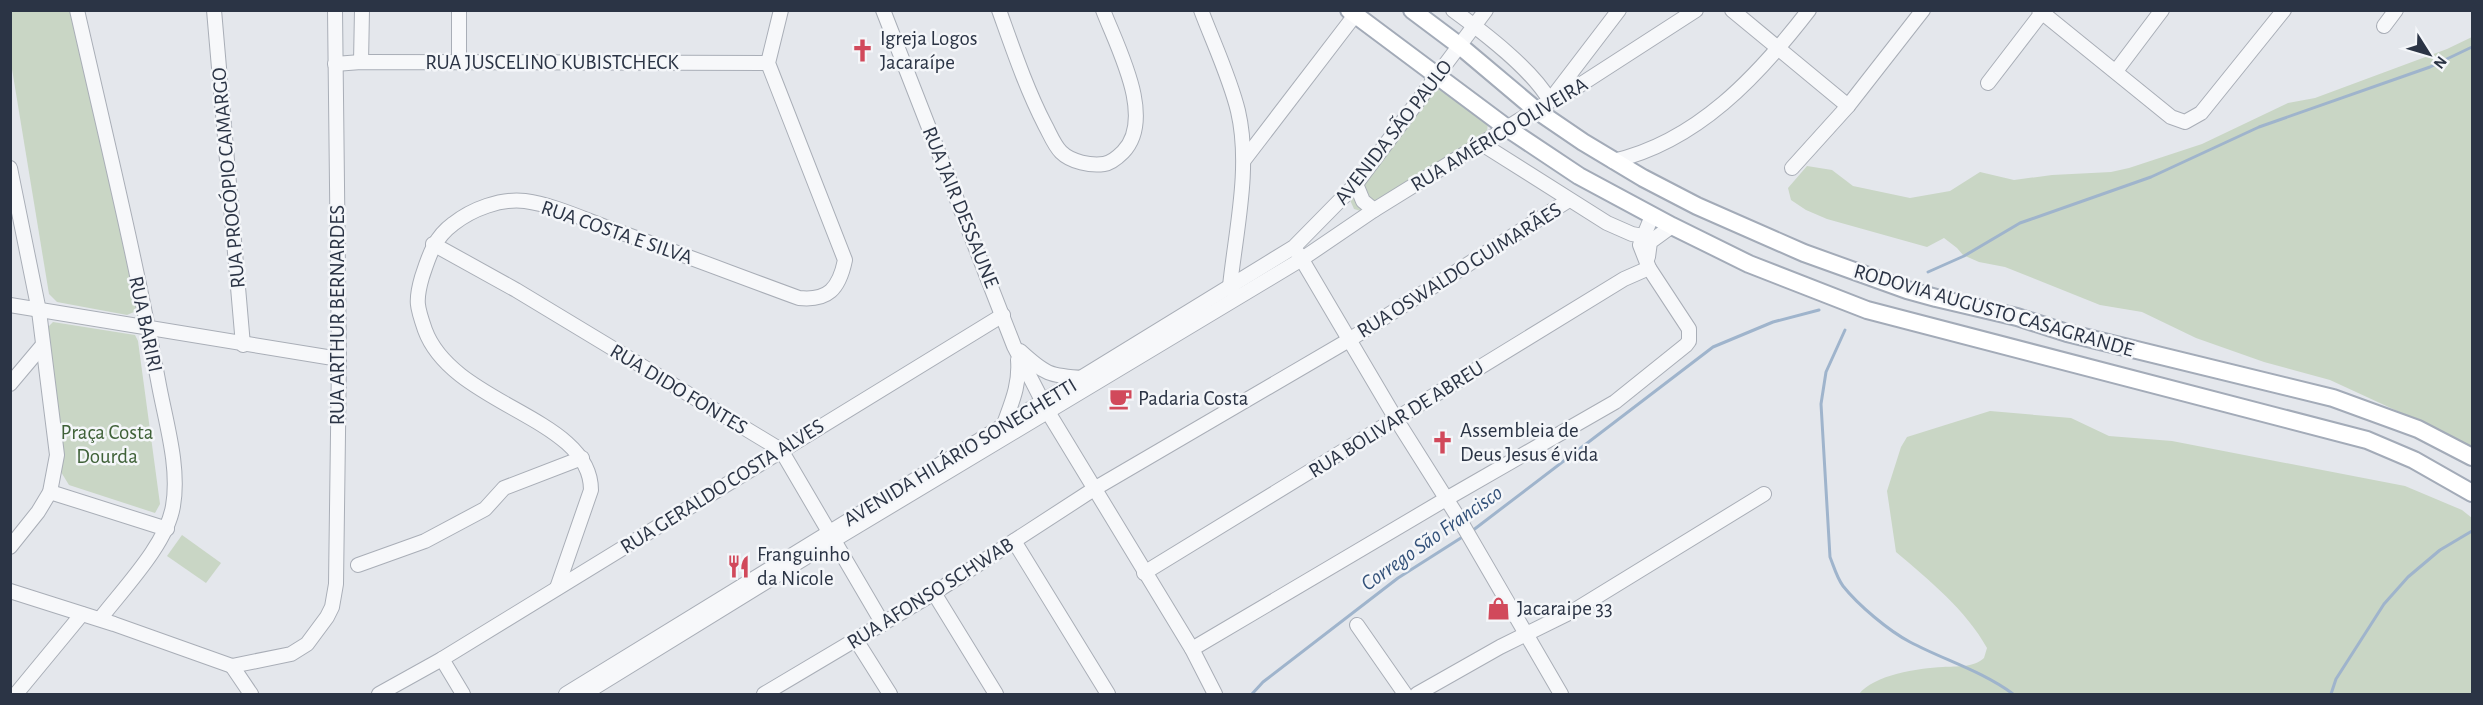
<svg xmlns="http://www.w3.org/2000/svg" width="2483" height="705" viewBox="0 0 2483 705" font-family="'Alegreya Sans',sans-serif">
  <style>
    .green { fill: #c9d6c5 }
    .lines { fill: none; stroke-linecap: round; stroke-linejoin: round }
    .stream { stroke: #9fb4cc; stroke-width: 3 }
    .minor-casing { stroke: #a9aeb7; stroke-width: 16 }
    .major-casing { stroke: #a3abb8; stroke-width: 20 }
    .minor { stroke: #f7f8fa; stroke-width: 14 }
    .major { stroke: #fff; stroke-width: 16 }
    .labels { text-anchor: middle; stroke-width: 5; stroke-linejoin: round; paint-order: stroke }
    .poi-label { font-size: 21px; fill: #2b3445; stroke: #f4f6f9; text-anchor: start }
    .street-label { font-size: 21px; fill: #2b3445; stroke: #f4f6f9 }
    .park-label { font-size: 21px; fill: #3f6138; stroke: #f4f6f9 }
    .water-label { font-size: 22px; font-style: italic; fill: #34527a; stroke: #f4f6f9 }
  </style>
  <rect width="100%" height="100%" fill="#e4e7ec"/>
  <!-- green -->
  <g class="green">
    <polygon points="10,11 76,11 139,303 134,312 127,315 57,302 49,294 11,63"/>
    <polygon points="2472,37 2472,450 2447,434 2330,380 2264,362 2196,338 2142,312 2100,305 2005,267 1979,262 1963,255 1957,248 1944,238 1927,247 1827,219 1806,210 1791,200 1788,188 1807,166 1832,170 1853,186 1910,198 1950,191 1980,172 2014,180 2052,175 2111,172 2129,168 2202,144 2288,103 2315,98 2447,49"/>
    <polygon points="1435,87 1437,87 1488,122 1487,133 1361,211 1354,209 1350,200"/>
    <polygon points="53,322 135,335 138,341 160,504 155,513 69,485 61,472 62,440 47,328"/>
    <path d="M1990,411L2071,418L2109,436L2172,441L2405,486L2462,510L2472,518V694H1859C1874,675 1918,668 1943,667C1957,666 1973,668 1984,658L1987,648C1966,610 1929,580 1896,552L1887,491L1901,447L1907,437Z"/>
    <polygon points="182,535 221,563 206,583 167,556"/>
  </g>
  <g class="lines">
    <!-- stream -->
    <g class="stream">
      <polyline points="1928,272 1964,256 2020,223 2151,177 2259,127 2430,67 2472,47"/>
      <path d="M1845,330L1826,372L1821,404L1830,557C1834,567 1837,578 1843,586C1858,605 1889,631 1910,642C1944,660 1982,671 2013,694"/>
      <polyline points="1472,531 1713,347 1773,322 1819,310"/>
      <polyline points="1252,694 1263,682 1398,578 1464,536"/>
      <polyline points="2331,694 2336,679 2384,604 2408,577 2440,550 2472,531"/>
    </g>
    <defs>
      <g id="minor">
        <path d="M77,10C105,133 135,256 158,380C165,420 180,466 173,506C167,544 123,589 100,619"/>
        <polyline points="214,10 243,345"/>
        <polyline points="459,10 459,62"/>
        <polyline points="883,10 1014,346 1048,412 1192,649 1215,694"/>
        <path d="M999,10C1013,49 1026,88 1045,125C1050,134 1054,145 1061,152C1071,162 1091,166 1104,164C1111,163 1118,157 1123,152C1156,118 1117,47 1103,10"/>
        <path d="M1201,10C1213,42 1230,78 1238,111C1251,167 1236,229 1230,286L1233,291"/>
        <path d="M1453,10C1483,32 1532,69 1550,101"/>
        <polyline points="1732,10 1848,106"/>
        <polyline points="2039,10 2171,117 2185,122 2201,113 2284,10"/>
        <polyline points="2384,26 2396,10"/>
        <polyline points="361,62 362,10"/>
        <polyline points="335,64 361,62 768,63"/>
        <polyline points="2116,71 2162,10"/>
        <polyline points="1988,83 2044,10"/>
        <polyline points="1551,99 1619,10"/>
        <polyline points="1482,144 1607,223 1632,234 1643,236"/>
        <polyline points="1244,160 1355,15"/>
        <path d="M1613,161C1697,142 1758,76 1809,10"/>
        <polyline points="10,168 39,311 57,455 50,492 38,512 10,547"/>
        <polyline points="1792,168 1848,106 1923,10"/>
        <polyline points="1356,184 1363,201 1374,210"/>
        <polyline points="433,244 516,290 781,450 883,624"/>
        <polyline points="1298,253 1396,419 1461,522 1561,694"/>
        <polyline points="1648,257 1650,242 1672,226"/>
        <polyline points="10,305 339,359"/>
        <path d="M1020,351C1045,374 1049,376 1084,378"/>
        <polyline points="10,384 42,346"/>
        <path d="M1004,424C1012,402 1020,384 1018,360"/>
        <polyline points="50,492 167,529"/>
        <polyline points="1014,541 1108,694"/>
        <polyline points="358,565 425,541 485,509 504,488 582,458"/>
        <polyline points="1144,573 1624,279 1649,268"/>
        <path d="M557,588L591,490C591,417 453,406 425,330C417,307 415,301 422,277C429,256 434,238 453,224C472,209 501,198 525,201C554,205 583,219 611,229C674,251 736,275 799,298C828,301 839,289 845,260L768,63L781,10"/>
        <polyline points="10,591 114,624 232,666 291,654 307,644 327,617 332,607 336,584 339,359 335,10"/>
        <polyline points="934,593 996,694"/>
        <polyline points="1357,625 1405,694"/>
        <polyline points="856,640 890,694"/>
        <polyline points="1192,649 1446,499 1615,402 1686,345 1689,341 1689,329 1649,268 1640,245 1652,216"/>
        <polyline points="442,659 463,694"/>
        <polyline points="232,666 251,694"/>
        <polyline points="16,694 82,614"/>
        <polyline points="379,694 442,659 1003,315"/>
        <polyline points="566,694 1294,247 1356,184 1486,10"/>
        <polyline points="584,694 834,540 1302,259 1374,210 1550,101 1566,94 1696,10"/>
        <polyline points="764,694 934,593 1094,489 1349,340 1569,200"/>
        <polyline points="1417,694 1500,647 1575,610 1764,494"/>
      </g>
      <g id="major">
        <polyline points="1349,10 1507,128 1579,176 1672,226 1749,264 1867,310 2367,440 2414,460 2472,493"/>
        <polyline points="1412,10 1460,46 1536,110 1583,142 1643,178 1697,206 1804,253 1907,290 1936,298 2017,317 2067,333 2333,398 2418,429 2472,457"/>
      </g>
    </defs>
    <!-- minor casing -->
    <use href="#minor" class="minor-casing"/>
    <!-- major casing -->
    <use href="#major" class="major-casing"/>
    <!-- minor -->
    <use href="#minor" class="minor"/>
    <!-- major -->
    <use href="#major" class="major"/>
  </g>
  <!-- icons -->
  <defs>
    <symbol id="church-bare" viewBox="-9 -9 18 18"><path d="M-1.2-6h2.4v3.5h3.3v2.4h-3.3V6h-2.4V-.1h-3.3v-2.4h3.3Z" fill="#d1495b" stroke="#f4f6f9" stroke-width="2.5" paint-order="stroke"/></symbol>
    <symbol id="cafe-bare" viewBox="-9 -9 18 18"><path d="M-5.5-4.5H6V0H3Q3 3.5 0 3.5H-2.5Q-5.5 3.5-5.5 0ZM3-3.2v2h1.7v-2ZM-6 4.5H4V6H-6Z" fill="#d1495b" stroke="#f4f6f9" stroke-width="2.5" paint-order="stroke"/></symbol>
    <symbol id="restaurant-bare" viewBox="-9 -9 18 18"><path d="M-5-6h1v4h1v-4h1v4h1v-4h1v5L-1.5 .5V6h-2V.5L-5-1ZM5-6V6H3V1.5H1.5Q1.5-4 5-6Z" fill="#d1495b" stroke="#f4f6f9" stroke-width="2.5" paint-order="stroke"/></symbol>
    <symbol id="shop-bare" viewBox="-9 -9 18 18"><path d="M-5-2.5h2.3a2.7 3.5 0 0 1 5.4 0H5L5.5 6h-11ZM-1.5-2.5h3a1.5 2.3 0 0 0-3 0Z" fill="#d1495b" stroke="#f4f6f9" stroke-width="2.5" paint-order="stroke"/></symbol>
  </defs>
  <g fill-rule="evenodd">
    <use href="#church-bare" x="846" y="34" width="33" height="33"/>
    <use href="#cafe-bare" x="1104" y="382" width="33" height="33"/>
    <use href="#church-bare" x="1426" y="426" width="33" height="33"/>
    <use href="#restaurant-bare" x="722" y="550" width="33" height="33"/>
    <use href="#shop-bare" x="1482" y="592" width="33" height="33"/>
  </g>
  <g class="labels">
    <!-- poi labels -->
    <g class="poi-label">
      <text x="880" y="45">Igreja Logos<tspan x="880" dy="24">Jacaraípe</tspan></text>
      <text x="1138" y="405">Padaria Costa</text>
      <text x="1460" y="437">Assembleia de<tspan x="1460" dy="24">Deus Jesus é vida</tspan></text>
      <text x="757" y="561">Franguinho<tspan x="757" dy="24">da Nicole</tspan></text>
      <text x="1517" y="615">Jacaraipe 33</text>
    </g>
    <!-- street labels -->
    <g class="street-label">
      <text x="552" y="69">RUA JUSCELINO KUBISTCHECK</text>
      <text transform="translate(1393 132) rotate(-52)" y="7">AVENIDA SÃO PAULO</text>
      <text transform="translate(1499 134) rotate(-31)" y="7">RUA AMÉRICO OLIVEIRA</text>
      <text transform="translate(228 178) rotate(-95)" y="7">RUA PROCÓPIO CAMARGO</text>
      <text transform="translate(961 207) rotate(68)" y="7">RUA JAIR DESSAUNE</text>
      <text transform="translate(617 232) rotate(19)" y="7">RUA COSTA E SILVA</text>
      <text transform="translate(1459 270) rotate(-32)" y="7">RUA OSWALDO GUIMARÃES</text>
      <text transform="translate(1994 310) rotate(16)" y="7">RODOVIA AUGUSTO CASAGRANDE</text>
      <text transform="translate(337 315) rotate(-90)" y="7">RUA ARTHUR BERNARDES</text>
      <text transform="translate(146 324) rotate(78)" y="7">RUA BARIRI</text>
      <text transform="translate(679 389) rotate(31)" y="7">RUA DIDO FONTES</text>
      <text transform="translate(1396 419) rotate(-32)" y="7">RUA BOLIVAR DE ABREU</text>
      <text transform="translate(960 452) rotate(-31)" y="7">AVENIDA HILÁRIO SONEGHETTI</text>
      <text transform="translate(722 486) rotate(-32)" y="7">RUA GERALDO COSTA ALVES</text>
      <text transform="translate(930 593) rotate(-32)" y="7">RUA AFONSO SCHWAB</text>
    </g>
    <!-- park labels -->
    <g class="park-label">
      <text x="107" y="439">Praça Costa<tspan x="107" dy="24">Dourda</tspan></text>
    </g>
    <!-- water labels -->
    <g class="water-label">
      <text transform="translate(1431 537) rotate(-35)" y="8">Corrego São Francisco</text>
    </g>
  </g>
  <!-- border -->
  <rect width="2483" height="705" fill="none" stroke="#2b3445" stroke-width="24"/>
  <!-- north arrow -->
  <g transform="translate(2429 54) rotate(127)" stroke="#f4f6f9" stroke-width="4.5" paint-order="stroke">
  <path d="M0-4.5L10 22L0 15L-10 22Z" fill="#2b3445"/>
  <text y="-9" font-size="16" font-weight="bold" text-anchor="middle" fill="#2b3445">N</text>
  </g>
</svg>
